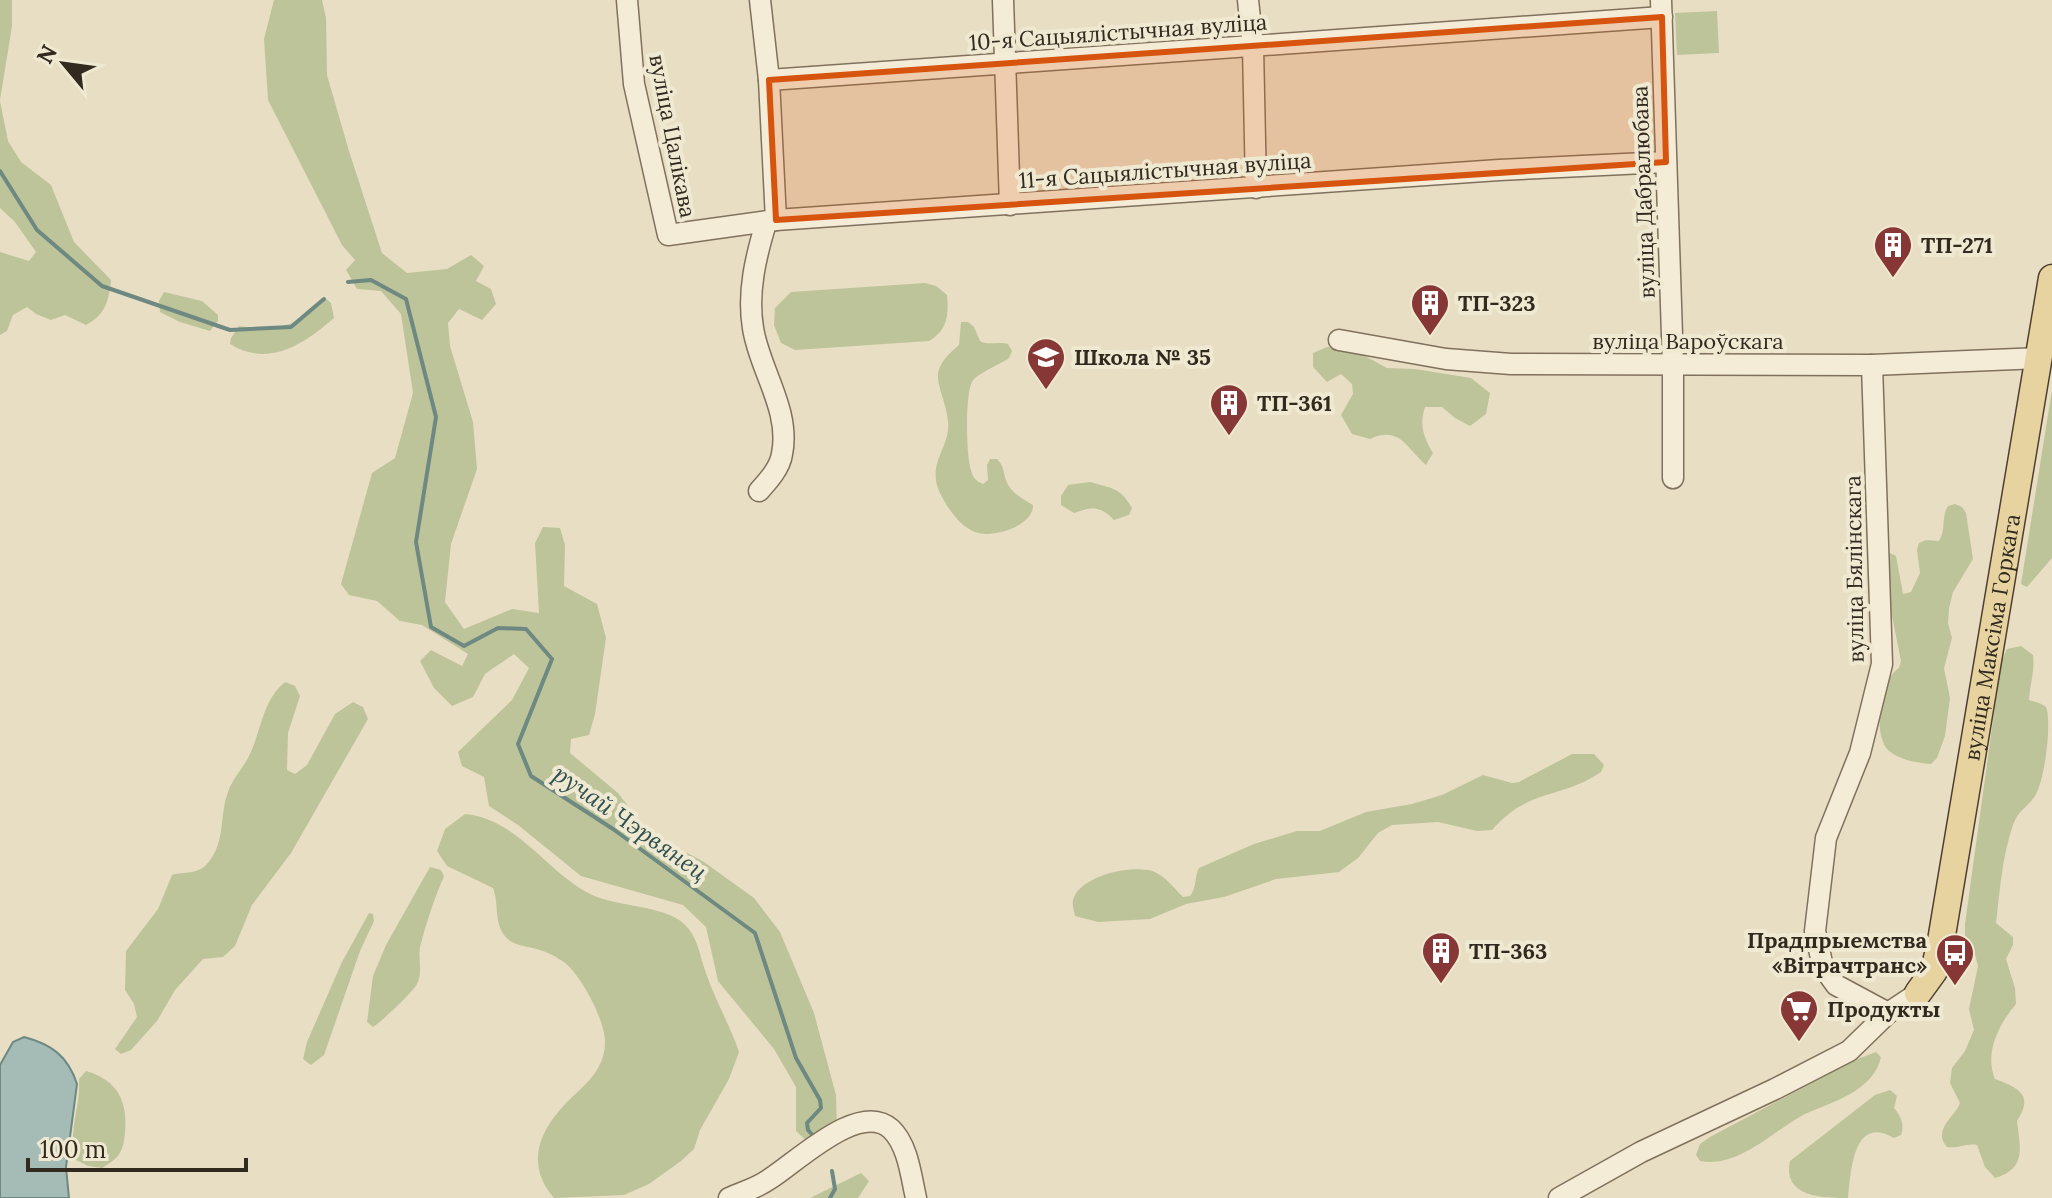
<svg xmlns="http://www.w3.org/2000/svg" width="2052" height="1198" viewBox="0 0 2052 1198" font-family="Lora,serif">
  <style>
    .green { fill: #bec499 }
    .water { fill: #a5bbb6; stroke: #6e8882; stroke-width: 2 }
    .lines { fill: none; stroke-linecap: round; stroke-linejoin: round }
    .stream { stroke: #6e8882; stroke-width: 4 }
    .minor-casing { stroke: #80715d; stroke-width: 23 }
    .major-casing { stroke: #4e3f30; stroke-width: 29 }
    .minor { stroke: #f4ecd6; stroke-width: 20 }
    .major { stroke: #e6d3a0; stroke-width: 26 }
    .marked { fill: #d6540e; fill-opacity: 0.2; stroke: #d6540e; stroke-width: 6; stroke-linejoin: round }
    .labels { text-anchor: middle; stroke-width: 8; stroke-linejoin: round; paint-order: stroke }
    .street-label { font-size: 22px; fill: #32291f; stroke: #f0e9d2 }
    .poi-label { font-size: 22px; font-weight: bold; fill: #32291f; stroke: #f0e9d2; text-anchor: start }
    .water-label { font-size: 24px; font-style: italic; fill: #30504f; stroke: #f0e9d2 }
  </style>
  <rect width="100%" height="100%" fill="#e8dec4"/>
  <!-- green -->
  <g class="green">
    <polygon points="0,0 12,0 12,26 0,100"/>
    <polygon points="274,0 322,0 326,18 327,75 349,151 382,253 407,273 447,269 471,255 484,266 476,281 491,289 496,304 482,320 459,309 448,323 450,346 473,422 477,469 451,544 445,602 464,629 512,609 539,613 535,543 543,527 560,528 565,545 564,586 597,604 606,638 595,714 589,735 571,739 570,753 618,793 648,832 704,862 754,898 780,932 814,1013 836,1095 837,1132 809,1143 796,1131 796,1087 774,1049 718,981 706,927 683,905 581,876 518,825 489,806 484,777 462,766 458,752 512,700 529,668 514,654 485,674 473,697 452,706 434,688 420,661 431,650 462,666 468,654 422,625 400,621 377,601 349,595 341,584 372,473 395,458 413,393 401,314 381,291 357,289 346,270 355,260 342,245 268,100 264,39"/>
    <polygon points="1717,11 1719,53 1677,55 1675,13"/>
    <path d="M0,101L8,141L21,162L51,185L74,242L111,280C109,301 105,315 86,325L65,315L51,320L36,314L27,307L13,315L7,331L0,335V252L29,261L36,252L15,222L0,208Z"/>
    <path d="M925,283L936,286L947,295C949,316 947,330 929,341L795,350L781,343L774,325L775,308L791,292Z"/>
    <polygon points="164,292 202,301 218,315 218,321 210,331 180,322 160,312 159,301"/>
    <path d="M324,297L331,303L334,318C304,344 269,368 230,344L231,338L239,326L267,330L293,323Z"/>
    <path d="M961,322H968L974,327L980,341C989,346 998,341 1008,344L1012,351L1009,358C1001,364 976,374 972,382C965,395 966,456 971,470C973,478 976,481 983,484L988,480L987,465L990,459H997C1003,465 1003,469 1005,477C1009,492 1020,497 1033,505C1034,526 992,539 975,532C959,526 946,506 939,491C927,462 951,447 948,421C943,383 923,375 959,345Z"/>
    <path d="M1327,347L1352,349L1387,368L1415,369L1471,378L1490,393L1486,414L1470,426L1455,418L1442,407H1425C1419,425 1424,438 1433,453L1426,465C1407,448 1399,425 1370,439L1352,434L1341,415L1353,394L1352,384L1341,374L1327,382L1313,367V353Z"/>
    <polygon points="2052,390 2052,558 2027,587 2021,584"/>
    <path d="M1090,482C1111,488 1121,488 1132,508L1129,515L1114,520C1101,506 1092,506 1074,513L1061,505V496L1068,485Z"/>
    <path d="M1955,504L1962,507L1966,513L1973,559L1953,592L1949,608L1948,623L1952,638L1944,668L1950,698L1945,736L1937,758L1931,764C1917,763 1899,760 1888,750C1872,733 1880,680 1899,668L1901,661L1883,571V556L1890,553L1896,556L1903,594L1911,592L1920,573L1917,550L1919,543L1926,540L1939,541C1946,530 1941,517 1948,506Z"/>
    <path d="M2021,646L2033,655C2035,671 2030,684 2029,700C2035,702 2042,703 2046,707C2052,722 2045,780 2035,796C2027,808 2018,810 2013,825C2002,857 2000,890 1996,923L2013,937V945L2006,959L2015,988L2016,1004C1999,1024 1984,1053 1995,1079C2019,1088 2034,1095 2017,1121C2020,1148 2027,1168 1995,1178L1985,1167L1977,1145C1966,1143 1958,1149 1947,1147C1932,1130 1954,1118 1960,1103L1950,1083L1952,1068L1965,1051L1974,1030L1969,1009L1978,966L1974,951L1965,939V924L2001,662L2007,649Z"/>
    <path d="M285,682L295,686L300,696L288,733L287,770L295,774L307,765L335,714L353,702L363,707L368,719L291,853L252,905L235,946L223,957L203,959L175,990L157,1021L131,1050L121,1054L115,1049L137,1017L134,1004L125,990L126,951L158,909L172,875C185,871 197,875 207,864C226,843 219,816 228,792C232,779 244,767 250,754C262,729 262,701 285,682Z"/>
    <path d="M1572,754H1594L1604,765L1601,772C1560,800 1530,787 1492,830L1477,831L1438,822L1392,825L1378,833L1358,858L1339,872L1276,879L1224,897L1186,904L1150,919L1098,922L1075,916C1074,910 1071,903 1074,897C1083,876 1126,866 1148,870C1162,872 1173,887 1183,897L1190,896C1197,888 1194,877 1199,868L1254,844L1297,831H1320L1366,812L1412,804L1442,795L1483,775L1512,783L1519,782Z"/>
    <path d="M465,814C520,819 549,877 597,897C623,907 671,906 688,928C699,942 700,957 706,973C715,1000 730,1025 739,1052L729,1079L700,1130L694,1149L681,1161L649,1184L624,1195L554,1198C529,1169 535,1139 559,1111C577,1089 605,1075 605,1042C605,1020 581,975 564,962C558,958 549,953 543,951C529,945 514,948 504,935C494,921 499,904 493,888L447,866L437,851L445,829Z"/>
    <path d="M430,867L441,870L444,876C434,899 426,923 420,947C418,960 423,972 417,984C414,991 380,1023 373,1027L367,1022L373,976L386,945Z"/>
    <polygon points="369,913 373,914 374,921 360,951 324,1055 311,1065 303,1059 307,1042 342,962"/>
    <path d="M1876,1052L1881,1057C1874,1091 1832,1102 1805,1114C1774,1130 1738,1169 1700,1161L1696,1155L1700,1144L1710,1137L1855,1060Z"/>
    <path d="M86,1071C118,1080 128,1102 125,1133C124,1142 123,1150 117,1157C113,1161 107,1165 102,1168L88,1166L76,1160C67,1132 81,1107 79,1079Z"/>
    <path d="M1890,1090L1897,1096L1894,1108C1901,1116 1905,1125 1901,1135L1894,1138C1853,1114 1851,1171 1848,1198C1825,1198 1782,1198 1790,1161L1875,1095Z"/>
    <polygon points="861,1173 869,1181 858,1198 810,1198"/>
  </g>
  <!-- water -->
  <path class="water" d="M24,1037C51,1044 68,1056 77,1084L66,1167L69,1198H0V1065L13,1042Z"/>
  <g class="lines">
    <!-- stream -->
    <g class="stream">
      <polyline points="0,171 37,230 102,286 230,330 291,327 324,299"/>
      <polyline points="348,282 371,280 406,299 436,417 416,542 431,627 464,646 498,628 526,629 552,659 518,744 531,776 613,829 755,933 796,1058 820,1100 821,1108 807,1123 808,1130 816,1139"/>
      <polyline points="830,1198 835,1189 832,1171"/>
    </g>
    <defs>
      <g id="minor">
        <polyline points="627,0 634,84 668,235 776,220 1499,170 1666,162"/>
        <polyline points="760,0 769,80 776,220"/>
        <polyline points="1003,0 1010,205"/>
        <polyline points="1248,0 1253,47 1256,188"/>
        <polyline points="1661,0 1673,366 1673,478"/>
        <polyline points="769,80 1662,17"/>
        <polyline points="1339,340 1446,359 1511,364 1872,365 2040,358"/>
        <polyline points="1872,365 1882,664 1860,753 1826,838 1815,931 1823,967 1836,985 1888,1013"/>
        <path d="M759,491C768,481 780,468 782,454C791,410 759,369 753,328C747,292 756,256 766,223"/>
        <path d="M729,1198C742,1192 757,1188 768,1180C796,1163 859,1100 891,1129C908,1145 911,1176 916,1198"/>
        <polyline points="1559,1198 1641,1152 1775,1089 1849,1051 1888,1013 1918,993"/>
      </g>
      <g id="major">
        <path id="s1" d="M1918,993L1934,971L1941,941L2052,278"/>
      </g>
    </defs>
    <!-- minor casing -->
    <use href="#minor" class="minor-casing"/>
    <!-- major casing -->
    <use href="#major" class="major-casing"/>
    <!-- minor -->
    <use href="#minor" class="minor"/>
    <!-- major -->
    <use href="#major" class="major"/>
  </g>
  <!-- marked area -->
  <path class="marked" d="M1662,17L1666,162L776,220L769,80Z"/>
  <!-- icons -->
  <defs>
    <symbol id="building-pin" viewBox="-11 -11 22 30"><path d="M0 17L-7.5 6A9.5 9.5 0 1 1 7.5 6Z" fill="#873735" stroke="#f0e9d2"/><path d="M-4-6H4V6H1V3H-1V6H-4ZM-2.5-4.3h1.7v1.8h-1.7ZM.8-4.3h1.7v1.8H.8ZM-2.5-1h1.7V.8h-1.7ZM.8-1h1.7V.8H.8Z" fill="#fff"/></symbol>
    <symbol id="school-pin" viewBox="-11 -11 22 30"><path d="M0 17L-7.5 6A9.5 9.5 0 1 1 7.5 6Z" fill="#873735" stroke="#f0e9d2"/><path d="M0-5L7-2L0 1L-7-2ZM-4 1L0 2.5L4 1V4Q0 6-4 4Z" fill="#fff"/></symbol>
    <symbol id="bus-pin" viewBox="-11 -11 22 30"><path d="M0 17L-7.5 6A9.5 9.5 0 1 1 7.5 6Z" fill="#873735" stroke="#f0e9d2"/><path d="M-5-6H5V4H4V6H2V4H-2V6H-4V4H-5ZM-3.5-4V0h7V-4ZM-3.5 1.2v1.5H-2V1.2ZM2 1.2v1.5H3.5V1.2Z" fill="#fff"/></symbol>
    <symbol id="supermarket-pin" viewBox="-11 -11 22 30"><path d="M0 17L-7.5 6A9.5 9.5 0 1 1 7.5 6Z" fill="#873735" stroke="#f0e9d2"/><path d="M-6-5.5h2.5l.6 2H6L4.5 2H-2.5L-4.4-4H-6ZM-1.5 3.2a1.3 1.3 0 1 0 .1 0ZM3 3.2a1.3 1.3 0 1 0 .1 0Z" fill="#fff"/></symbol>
  </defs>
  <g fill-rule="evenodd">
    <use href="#building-pin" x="1871" y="223" width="44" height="60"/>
    <use href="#building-pin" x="1408" y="281" width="44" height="60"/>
    <use href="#school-pin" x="1024" y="335" width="44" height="60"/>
    <use href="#building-pin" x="1207" y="381" width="44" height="60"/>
    <use href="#building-pin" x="1419" y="929" width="44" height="60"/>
    <use href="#bus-pin" x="1933" y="931" width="44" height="60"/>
    <use href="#supermarket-pin" x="1777" y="987" width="44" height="60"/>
  </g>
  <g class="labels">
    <!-- street labels -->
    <g class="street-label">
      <text transform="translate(1118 32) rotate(-4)" y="8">10-я Сацыялістычная вуліца</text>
      <text transform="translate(673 136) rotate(79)" y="8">вуліца Цалікава</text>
      <text transform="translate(1165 170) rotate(-4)" y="8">11-я Сацыялістычная вуліца</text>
      <text transform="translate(1643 192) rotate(-92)" y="8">вуліца Дабралюбава</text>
      <text x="1688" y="349">вуліца Вароўскага</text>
      <text transform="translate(1854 569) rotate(-91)" y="8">вуліца Бялінскага</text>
      <text dy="8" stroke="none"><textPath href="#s1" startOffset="366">вуліца Максіма Горкага</textPath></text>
    </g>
    <!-- poi labels -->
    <g class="poi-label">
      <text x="1921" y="253">ТП-271</text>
      <text x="1458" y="311">ТП-323</text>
      <text x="1074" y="365">Школа № 35</text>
      <text x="1257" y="411">ТП-361</text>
      <text x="1927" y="948" text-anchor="end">Прадпрыемства<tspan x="1927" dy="25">«Вітрачтранс»</tspan></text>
      <text x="1469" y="959">ТП-363</text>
      <text x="1827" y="1017">Продукты</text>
    </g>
    <!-- water labels -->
    <g class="water-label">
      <text transform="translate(630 823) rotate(35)" y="8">ручай Чэрвянец</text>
    </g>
  </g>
  <!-- north arrow -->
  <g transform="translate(64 64) rotate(299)" stroke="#f0e9d2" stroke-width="6" paint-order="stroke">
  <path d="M0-6L14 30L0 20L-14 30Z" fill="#32291f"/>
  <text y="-12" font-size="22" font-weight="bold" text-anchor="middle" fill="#32291f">N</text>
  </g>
  <!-- scale -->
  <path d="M28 1158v12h218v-12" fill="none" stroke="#32291f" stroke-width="4"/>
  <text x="40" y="1158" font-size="24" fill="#32291f" stroke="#f0e9d2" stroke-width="6" paint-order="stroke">100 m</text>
</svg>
